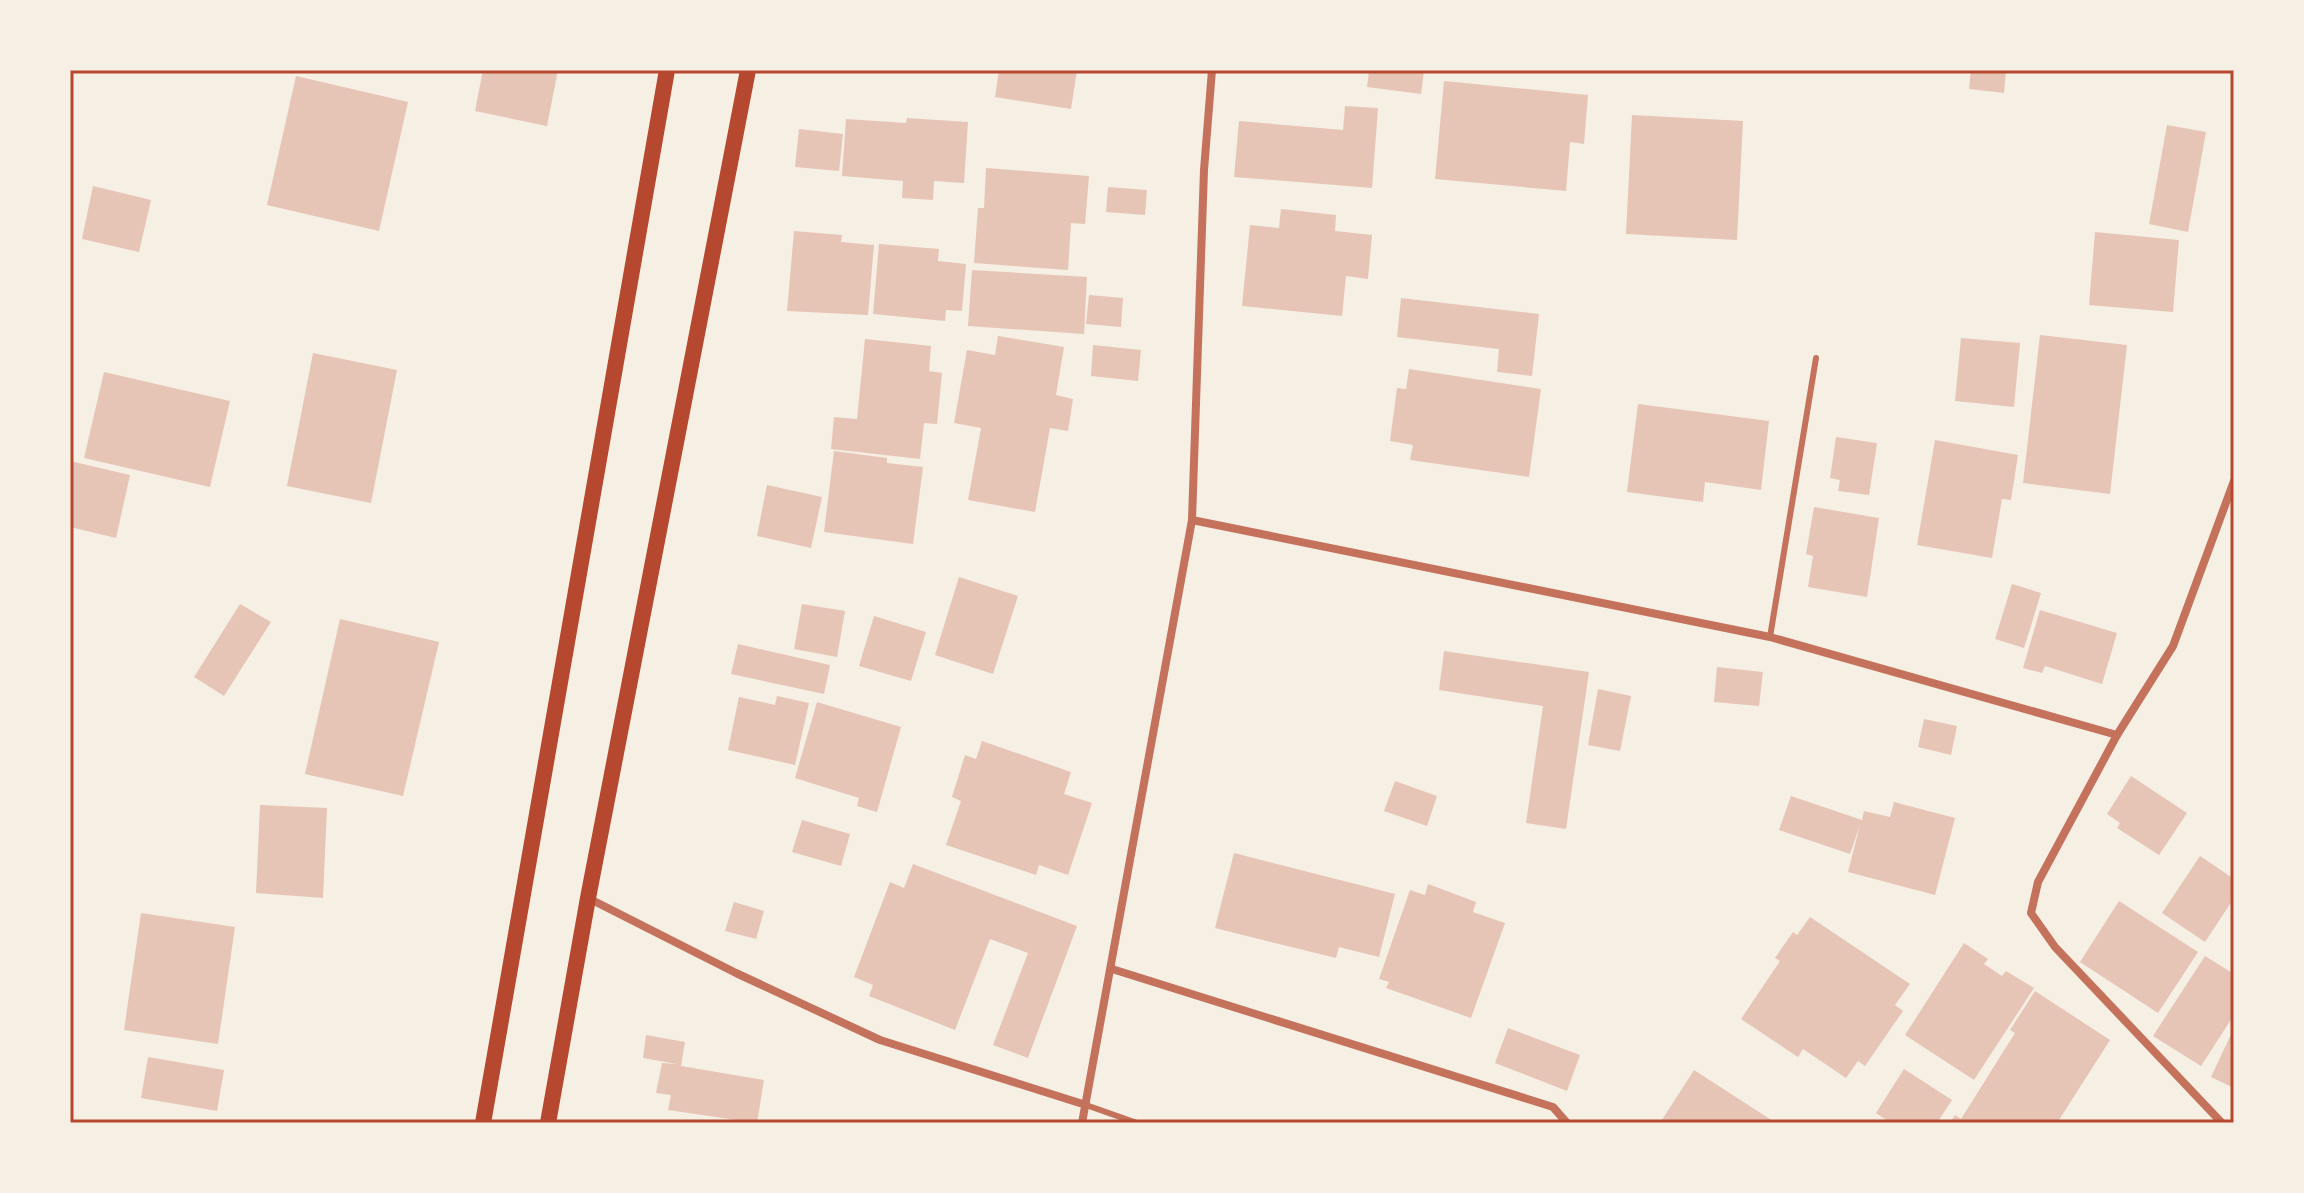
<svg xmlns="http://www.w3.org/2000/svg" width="2304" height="1193" viewBox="0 0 2304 1193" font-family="Figtree,sans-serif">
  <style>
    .building { fill: #e6c5b7 }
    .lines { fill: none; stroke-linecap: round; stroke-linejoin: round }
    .service { stroke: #c5725c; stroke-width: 6 }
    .minor { stroke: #c5725c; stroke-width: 8 }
    .secondary { stroke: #b5482f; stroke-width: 16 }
    .neatline { fill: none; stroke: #b5482f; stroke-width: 3 }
  </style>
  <rect width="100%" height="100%" fill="#f6efe4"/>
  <!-- building -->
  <g class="building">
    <polygon points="483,70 558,70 547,126 475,111"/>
    <polygon points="999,70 1077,70 1071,109 995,97"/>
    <polygon points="1369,70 1424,70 1421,94 1367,87"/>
    <polygon points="1971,70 2006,70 2004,93 1969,89"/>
    <polygon points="296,76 408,102 379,231 267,205"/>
    <polygon points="1444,81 1588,95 1584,144 1570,142 1566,191 1435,179"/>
    <polygon points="1345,106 1378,108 1372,188 1234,177 1239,121 1343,130"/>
    <polygon points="1632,115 1743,121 1737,240 1626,234"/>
    <polygon points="907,118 968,122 964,183 934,181 933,200 902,198 903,181 842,176 846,119 906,123"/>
    <polygon points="2167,125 2206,132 2188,232 2149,224"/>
    <polygon points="799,129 843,134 839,171 795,167"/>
    <polygon points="986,168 1089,176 1085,224 1071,223 1068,270 974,263 978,208 984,208"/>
    <polygon points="93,186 151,200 139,252 82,239"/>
    <polygon points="1108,187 1147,190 1145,215 1106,212"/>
    <polygon points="1281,209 1336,215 1335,231 1372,235 1368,279 1346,276 1342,316 1242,306 1250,225 1279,228"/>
    <polygon points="794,231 842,235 841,242 874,245 868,315 787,311"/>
    <polygon points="2095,232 2179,240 2173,312 2089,305"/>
    <polygon points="879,244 939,249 938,261 966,264 962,311 946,310 945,321 873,314"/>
    <polygon points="972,270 1087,277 1084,334 968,326"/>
    <polygon points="1089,295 1123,298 1121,327 1086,324"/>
    <polygon points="1401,298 1539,314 1532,376 1497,372 1499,349 1397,337"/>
    <polygon points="2040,335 2127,345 2110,494 2023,483"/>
    <polygon points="998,336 1064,347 1056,395 1073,399 1068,431 1050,428 1035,512 968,500 981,428 954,423 967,350 995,355"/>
    <polygon points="1961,338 2020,343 2014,407 1955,401"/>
    <polygon points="865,339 931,346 929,371 942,373 937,424 924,423 920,459 831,449 834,417 857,419"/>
    <polygon points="1093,345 1141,350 1138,381 1091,376"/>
    <polygon points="313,353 397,370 371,503 287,486"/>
    <polygon points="1409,369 1541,389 1529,477 1410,460 1413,445 1390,441 1397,388 1406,389"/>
    <polygon points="104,372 230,401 210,487 84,458"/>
    <polygon points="1638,404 1769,421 1761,490 1705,482 1703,502 1627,492"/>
    <polygon points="1836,437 1877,443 1869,495 1838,491 1840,480 1830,478"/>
    <polygon points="1935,440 2018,455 2011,500 2002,499 1992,558 1917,545"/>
    <polygon points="834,451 887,458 887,463 923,467 913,544 824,532"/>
    <polygon points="70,461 130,475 116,538 70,527"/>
    <polygon points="767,485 822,497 811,548 757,536"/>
    <polygon points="1814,507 1879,518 1867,597 1808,587 1813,556 1806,554"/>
    <polygon points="959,577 1018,596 993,674 935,655"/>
    <polygon points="2012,584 2041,593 2024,648 1995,639"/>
    <polygon points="240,604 271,622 224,696 194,677"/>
    <polygon points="802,604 845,611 837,657 794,649"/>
    <polygon points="2040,610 2117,633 2102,684 2045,666 2042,673 2023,668"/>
    <polygon points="874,616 926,632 911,681 859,666"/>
    <polygon points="340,619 439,642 403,796 305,774"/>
    <polygon points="738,644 830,665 824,694 731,674"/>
    <polygon points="1444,651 1589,672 1566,829 1526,823 1543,706 1439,690"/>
    <polygon points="1717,667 1763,672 1759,706 1714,702"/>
    <polygon points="1598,689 1631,696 1620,751 1588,745"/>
    <polygon points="777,696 809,703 795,765 728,750 739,697 775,705"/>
    <polygon points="817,702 901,727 877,812 857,806 859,798 795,778"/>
    <polygon points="1924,719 1957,726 1951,755 1918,747"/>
    <polygon points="982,741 1071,772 1064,794 1092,803 1068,875 1039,865 1036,875 946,845 961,801 952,797 965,755 976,759"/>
    <polygon points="2131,776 2187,813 2159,855 2117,828 2120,823 2107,814"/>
    <polygon points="1395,781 1437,796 1427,826 1384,811"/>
    <polygon points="1791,796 1862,820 1864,811 1890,817 1894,802 1955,818 1935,895 1848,872 1860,825 1850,854 1779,830"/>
    <polygon points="260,805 327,808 323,898 256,893"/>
    <polygon points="802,820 850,834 841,866 792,852"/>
    <polygon points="1234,853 1395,894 1379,957 1339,947 1336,958 1215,928"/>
    <polygon points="2200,856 2234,879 2234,898 2205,942 2162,913"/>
    <polygon points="913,864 1077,926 1028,1058 993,1045 1028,953 990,939 955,1030 869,996 873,985 854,977 890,882 904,888"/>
    <polygon points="1428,884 1476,902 1473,912 1505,923 1471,1018 1386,988 1389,982 1379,979 1410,890 1425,895"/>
    <polygon points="2119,901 2198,952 2158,1013 2080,962"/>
    <polygon points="734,902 764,911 756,939 725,931"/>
    <polygon points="141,913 235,927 218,1044 124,1030"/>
    <polygon points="1810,917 1910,984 1895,1005 1903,1011 1865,1066 1858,1061 1846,1078 1803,1049 1798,1057 1741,1019 1780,961 1775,958 1793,932 1797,935"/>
    <polygon points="1964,943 1988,959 1984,964 2002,976 2006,971 2034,988 1974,1080 1905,1035"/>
    <polygon points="2205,956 2234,974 2234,1015 2201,1066 2153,1036"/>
    <polygon points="2035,991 2110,1040 2057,1123 1950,1123 1955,1115 1961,1119 2015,1033 2010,1030"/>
    <polygon points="1508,1028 1580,1055 1567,1091 1495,1063"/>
    <polygon points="2234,1028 2234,1088 2211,1077"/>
    <polygon points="646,1035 685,1042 681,1066 764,1080 757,1123 668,1110 671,1095 656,1093 662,1063 677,1064 643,1058"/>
    <polygon points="148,1057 224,1070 217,1111 141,1098"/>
    <polygon points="1904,1069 1952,1100 1937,1123 1891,1123 1876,1113"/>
    <polygon points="1694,1070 1776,1123 1660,1123"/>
  </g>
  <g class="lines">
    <!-- service -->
    <g class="service">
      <polyline points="1770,637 1816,358"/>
      <polyline points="1086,1105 1137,1123"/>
    </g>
    <!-- minor -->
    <g class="minor">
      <polyline points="1212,70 1204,170 1192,520 1770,637 2117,735 2173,646 2234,481"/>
      <polyline points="2117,735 2038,882 2031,913 2055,947 2222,1123"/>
      <polyline points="588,898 736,973 880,1040 1086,1105"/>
      <polyline points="1112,969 1553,1107 1567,1123"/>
      <polyline points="1082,1123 1192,520"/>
    </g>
    <!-- secondary -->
    <g class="secondary">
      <polyline points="483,1123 667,70"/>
      <polyline points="548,1123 588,898 748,70"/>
    </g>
  </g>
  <!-- border -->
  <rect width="2304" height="1193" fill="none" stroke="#f6efe4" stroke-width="144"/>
  <rect x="72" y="72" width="2160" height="1049" class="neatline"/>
</svg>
